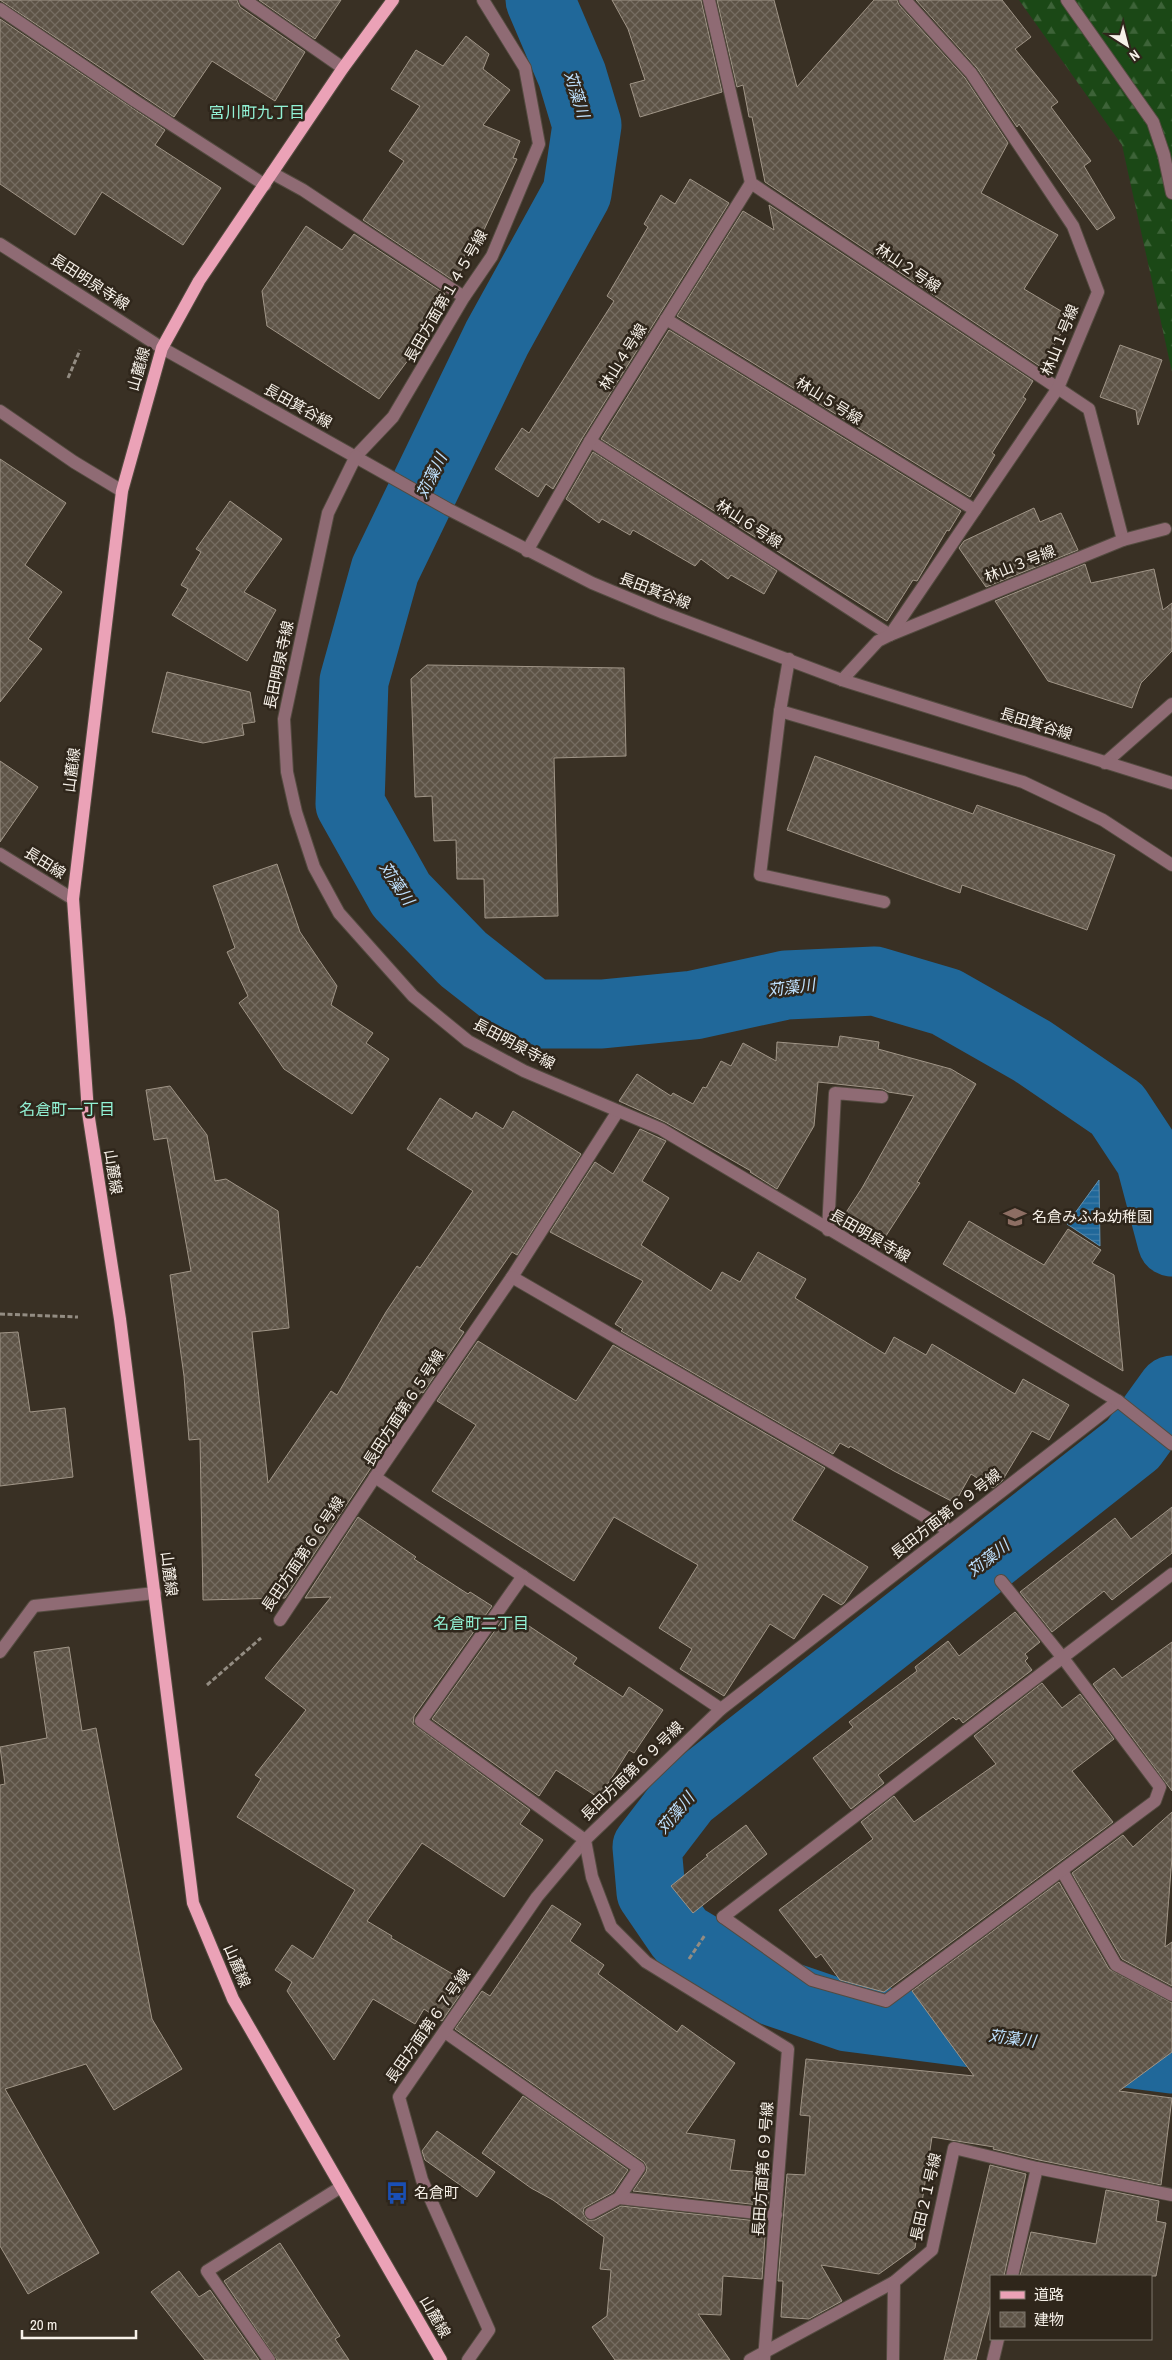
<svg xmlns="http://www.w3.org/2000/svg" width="1172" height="2360" viewBox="0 0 1172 2360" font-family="'Archivo Narrow','Noto Sans JP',sans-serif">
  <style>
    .forest { fill: url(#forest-firs) }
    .water { fill: url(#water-rules); stroke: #6091b2 }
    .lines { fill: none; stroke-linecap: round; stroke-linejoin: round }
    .river { stroke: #20689a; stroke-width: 69 }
    .building { fill: url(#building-cross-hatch); stroke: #a09587 }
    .service-casing { stroke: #544b40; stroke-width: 14 }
    .pedestrian-casing { stroke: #544b40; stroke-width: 14 }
    .minor-casing { stroke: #544b40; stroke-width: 14 }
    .tertiary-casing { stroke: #544b40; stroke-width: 14 }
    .primary-casing { stroke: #544b40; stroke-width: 14 }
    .path { stroke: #938c82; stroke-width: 3; stroke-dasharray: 5 2.5; stroke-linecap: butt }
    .service { stroke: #8f6b74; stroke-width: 12 }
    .pedestrian { stroke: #8f6b74; stroke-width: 12 }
    .minor { stroke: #8f6b74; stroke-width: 12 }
    .tertiary { stroke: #8f6b74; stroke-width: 12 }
    .primary { stroke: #eba2b7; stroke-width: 12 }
    .labels { text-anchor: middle; stroke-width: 5; stroke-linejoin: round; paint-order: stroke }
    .street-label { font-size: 15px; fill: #f7f1e9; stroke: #2f261b }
    .poi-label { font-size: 15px; fill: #f7f1e9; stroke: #2f261b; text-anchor: start }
    .water-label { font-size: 16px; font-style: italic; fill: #bee0fd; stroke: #2f261b }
    .neighbourhood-label { font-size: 16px; fill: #92f2d5; stroke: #2f261b }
  </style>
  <defs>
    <pattern id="forest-firs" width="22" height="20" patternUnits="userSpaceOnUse" patternTransform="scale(1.25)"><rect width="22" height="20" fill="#1b4816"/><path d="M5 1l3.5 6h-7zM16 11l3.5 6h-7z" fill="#3d6338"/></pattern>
    <pattern id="water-rules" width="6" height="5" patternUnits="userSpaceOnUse" patternTransform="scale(1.25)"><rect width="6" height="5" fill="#20689a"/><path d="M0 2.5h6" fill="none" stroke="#417ea8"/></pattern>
    <pattern id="building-cross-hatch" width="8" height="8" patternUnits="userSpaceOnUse" patternTransform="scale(1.25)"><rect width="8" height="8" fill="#5d5346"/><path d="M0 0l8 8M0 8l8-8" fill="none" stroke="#756c61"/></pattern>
  </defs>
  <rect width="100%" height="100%" fill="#393024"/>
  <!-- forest -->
  <polygon class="forest" points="1019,0 1172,0 1172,372 1122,145"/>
  <!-- water -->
  <polygon class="water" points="1099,1180 1100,1246 1067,1224"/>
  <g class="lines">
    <!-- river -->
    <g class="river">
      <polyline points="540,0 572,75 587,125 577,193 497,338 385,570 354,681 350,804 401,895 463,959 533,1014 602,1014 694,1005 786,985 875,981 946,1002 1032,1051 1117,1109 1150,1159 1172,1242"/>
      <polyline points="1172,1390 1133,1444 686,1796 647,1847 651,1892 681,1936 775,1992 848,2017 1172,2059"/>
    </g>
  </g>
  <!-- building -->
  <g class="building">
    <polygon points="0,0 237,0 240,7 305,52 275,101 212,61 174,117"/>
    <polygon points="259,0 341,0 315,39"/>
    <polygon points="612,0 701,0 722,92 640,117 630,84 645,80 628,29"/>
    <polygon points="717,0 774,0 797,87 874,0 897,0 899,5 965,78 1008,143 981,193 1058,235 1024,289 1076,320 1059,323 1066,325 1041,367 765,182 752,117 749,117 743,85 737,87"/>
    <polygon points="916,0 1002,0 1031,37 1015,49 1058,102 1051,107 1091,161 1084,166 1115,218 1097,230 1019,124 1017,127 977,68"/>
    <polygon points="0,19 165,130 155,145 221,188 183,245 102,192 75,235 0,184"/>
    <polygon points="466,36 489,54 483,69 510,90 483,125 520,141 513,158 517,159 483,232 466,253 471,256 454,281 363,220 404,161 389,151 420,106 391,89 416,50 443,66"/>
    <polygon points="690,179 729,203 583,437 553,489 546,484 538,497 495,469 522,428 529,433 614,301 607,296 648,227 644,224 661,195 675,204"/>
    <polygon points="769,205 1033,381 1023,397 1026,399 992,453 995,455 970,497 677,316 743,211 774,230"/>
    <polygon points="306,226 342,250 354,234 445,294 436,306 444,312 379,399 267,326 262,291"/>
    <polygon points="669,330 961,511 949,531 947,530 917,581 913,580 887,621 601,439"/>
    <polygon points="1120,345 1162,360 1138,425 1136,410 1100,397"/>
    <polygon points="593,452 777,571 764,594 731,575 728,579 701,559 695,566 633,530 630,535 602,519 599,523 566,499"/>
    <polygon points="0,459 66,503 25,565 62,592 28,639 42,649 0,702"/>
    <polygon points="230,501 282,539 244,592 276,610 247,661 172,615 188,589 181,585 201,552 196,549"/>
    <polygon points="1034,508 1040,522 1061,513 1078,550 986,587 959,548 964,541"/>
    <polygon points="1085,564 1091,583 1154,569 1163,610 1172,603 1172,651 1141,683 1132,708 1048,681 995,601"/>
    <polygon points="427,665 624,668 626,756 554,758 558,916 485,918 484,879 457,879 456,840 434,841 432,796 415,797 411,679"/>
    <polygon points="167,672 250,692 255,722 242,724 244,735 203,743 152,732"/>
    <polygon points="815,756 973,814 977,805 1115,855 1087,930 962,885 960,893 787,830"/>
    <polygon points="0,761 38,787 0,842"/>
    <polygon points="277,864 300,932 337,986 331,1005 373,1033 366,1043 389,1059 352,1114 284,1069 239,1003 248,996 227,952 235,948 213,886"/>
    <polygon points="840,1036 879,1042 878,1049 951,1069 976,1084 917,1182 920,1183 882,1242 843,1217 862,1188 914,1096 888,1092 883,1089 818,1082 814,1126 777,1189 750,1172 751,1171 665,1122 619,1101 637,1074 671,1096 673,1093 693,1104 703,1087 706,1088 721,1061 731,1066 743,1043 776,1061 777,1042 838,1047"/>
    <polygon points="170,1086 207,1135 215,1181 226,1179 278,1211 289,1328 252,1332 268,1483 331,1391 337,1395 386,1312 417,1266 420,1268 473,1191 407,1149 440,1098 472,1119 476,1112 503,1129 513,1111 581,1154 517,1255 512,1252 459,1329 464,1332 423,1393 421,1392 285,1598 203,1600 200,1439 189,1440 184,1376 170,1275 191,1271 167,1138 154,1140 146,1090"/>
    <polygon points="640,1129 666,1141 642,1181 669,1198 641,1245 711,1291 722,1272 740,1282 758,1252 806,1279 795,1298 885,1354 894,1337 926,1355 932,1344 1015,1394 1023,1379 1069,1405 1049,1440 1032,1431 1002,1481 993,1488 971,1474 955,1503 894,1471 850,1446 849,1448 840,1443 833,1454 621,1331 623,1329 615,1324 643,1281 550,1232 595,1162 613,1174"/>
    <polygon points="969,1221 1044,1265 1068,1229 1101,1250 1092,1263 1114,1275 1123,1371 943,1264"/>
    <polygon points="18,1332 30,1412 65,1408 73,1477 0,1486 0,1333"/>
    <polygon points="478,1341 576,1401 613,1345 825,1468 792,1520 868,1567 844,1603 841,1605 823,1594 794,1639 770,1624 724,1696 680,1669 692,1649 659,1628 698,1565 614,1517 574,1581 432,1491 476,1425 437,1401"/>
    <polygon points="1172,1507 1172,1553 1112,1600 1104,1591 1052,1632 1020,1592 1115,1518 1131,1539"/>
    <polygon points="358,1517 416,1557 414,1559 468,1594 470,1592 492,1606 414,1716 413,1724 530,1810 520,1824 543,1840 504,1897 422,1843 367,1921 392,1936 391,1938 468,1983 442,2021 424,2009 415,2024 373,1999 334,2060 287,1991 292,1982 275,1970 292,1945 313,1959 355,1890 237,1817 261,1779 255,1775 306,1710 265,1678 331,1597 305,1598"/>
    <polygon points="1015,1612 1040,1642 1025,1654 1028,1658 1025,1661 1032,1670 963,1723 959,1718 956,1720 953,1717 878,1775 884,1783 851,1809 813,1758 853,1727 849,1722 917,1671 915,1667 948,1641 959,1656"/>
    <polygon points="506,1615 512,1619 514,1616 577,1658 573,1664 623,1697 629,1687 663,1710 634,1753 629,1750 599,1798 556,1770 539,1796 432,1719"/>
    <polygon points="1172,1642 1172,1791 1093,1684 1114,1668 1122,1678"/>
    <polygon points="69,1647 82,1731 96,1728 152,2019 182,2069 114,2110 86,2064 5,2089 99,2253 28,2294 0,2246 0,1785 5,1784 0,1747 47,1738 34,1652"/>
    <polygon points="1042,1683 1062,1708 1080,1694 1114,1739 1072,1771 1113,1822 884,1992 840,1980 821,1954 816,1958 779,1910 873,1839 861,1822 894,1796 914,1822 996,1764 974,1736"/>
    <polygon points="1172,1812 1172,1857 1165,1947 1172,1942 1172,1986 1122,1959 1072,1873 1123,1835 1133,1847"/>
    <polygon points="746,1825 767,1854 693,1913 671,1886 708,1856 706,1855"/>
    <polygon points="1059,1882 1109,1969 1172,2003 1172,2052 1119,2091 1172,2098 1161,2185 1039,2160 993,2149 994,2147 932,2137 915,2248 879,2274 821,2265 842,2301 809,2319 781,2317 783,2281 778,2281 787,2174 805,2175 810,2116 800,2115 806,2059 974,2076 912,1991"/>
    <polygon points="552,1905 581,1924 570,1941 604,1965 598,1974 677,2032 682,2025 735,2063 686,2133 735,2140 730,2170 770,2173 768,2206 633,2191 646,2172 647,2168 644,2162 455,2029 482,1991 490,1996"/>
    <polygon points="523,2096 628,2170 613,2192 584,2208 583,2213 587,2220 595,2220 621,2206 766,2222 762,2279 723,2276 721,2315 698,2314 730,2360 615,2360 592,2327 607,2316 611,2270 600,2269 604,2237 553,2200 531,2188 482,2153"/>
    <polygon points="437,2131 495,2172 477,2197 425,2160 422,2151"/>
    <polygon points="990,2165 1026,2174 1004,2276 991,2276 991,2304 976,2360 944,2360"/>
    <polygon points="1106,2190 1159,2201 1156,2221 1166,2223 1156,2276 1020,2276 1031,2232 1096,2244"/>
    <polygon points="280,2243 340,2336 335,2339 349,2360 277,2360 224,2281"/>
    <polygon points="179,2271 199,2297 210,2290 259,2360 205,2360 151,2292"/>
  </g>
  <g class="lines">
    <defs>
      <g id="service">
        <polyline points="245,0 343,68"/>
        <polyline points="1067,0 1153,122 1164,155 1172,193"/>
        <polyline points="272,173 303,190 464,297"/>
        <polyline points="1105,763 1172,704"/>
        <polyline points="1062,1871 1116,1965 1172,1995"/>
        <polyline points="723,1917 812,1980 886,2001 1155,1801 1160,1787 1063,1658 1001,1581"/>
        <polyline points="591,2213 619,2198 776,2215"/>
        <polyline points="269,2360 207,2271 341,2187"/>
      </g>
      <polyline id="pedestrian" points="780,711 1023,782 1103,820 1172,865"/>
      <g id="minor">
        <polyline points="709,0 751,183 1089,409 1123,540"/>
        <polyline points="0,9 135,101 265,185"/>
        <polyline points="666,319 975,510"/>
        <polyline points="0,411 74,462 122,491"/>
        <polyline points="590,441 890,635 1123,540 1165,529"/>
        <polyline points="356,456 393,417 464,297 492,256 539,144 525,68 483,0"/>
        <polyline points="527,551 590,441 751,183"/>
        <polyline points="789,659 780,711 760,875 884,902"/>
        <polyline points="842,680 878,641 890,635 1058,388 1098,292 1073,226 971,73 905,0"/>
        <polyline points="0,854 73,899"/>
        <polyline points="618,1111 512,1277 375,1477 721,1709"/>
        <polyline points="828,1230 835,1093 882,1097"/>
        <polyline points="512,1277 950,1531"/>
        <polyline points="280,1620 375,1477"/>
        <polyline points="0,1652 34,1606 155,1593"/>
        <polyline points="723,1917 1172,1574"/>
        <polyline points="445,2032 639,2168 619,2198"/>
        <polyline points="1012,2276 1037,2168"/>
        <polyline points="468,2360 489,2330 422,2180 399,2097 537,1897 585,1840 421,1721 523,1576"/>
        <polyline points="750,2360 894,2282 932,2250 954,2148 1037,2168 1172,2195"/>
        <polyline points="764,2360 788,2049 646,1962 611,1927 592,1877 585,1840 721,1709 1118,1401"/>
        <polyline points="893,2360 894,2282"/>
        <polyline points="993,2360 998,2339"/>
      </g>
      <g id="tertiary">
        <polyline points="0,244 162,348 448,509 592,583 664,613 842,680 1172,783"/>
        <polyline points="356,456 328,513 284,719 287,772 296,812 314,867 339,913 413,996 468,1041 524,1071 661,1129 1118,1401 1172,1444"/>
      </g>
      <polyline id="primary" points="393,0 343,68 199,281 162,348 122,491 73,899 88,1112 120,1319 193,1903 233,1999 441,2360"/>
    </defs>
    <!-- service casing -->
    <use href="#service" class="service-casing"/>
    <!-- pedestrian casing -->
    <use href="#pedestrian" class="pedestrian-casing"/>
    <!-- minor casing -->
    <use href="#minor" class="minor-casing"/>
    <!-- tertiary casing -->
    <use href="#tertiary" class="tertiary-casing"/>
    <!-- primary casing -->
    <use href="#primary" class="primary-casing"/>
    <!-- path -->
    <g class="path">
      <polyline points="68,378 80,350"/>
      <polyline points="0,1314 78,1317"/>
      <polyline points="207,1685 261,1638"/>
      <polyline points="689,1959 705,1935"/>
    </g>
    <!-- service -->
    <use href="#service" class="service"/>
    <!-- pedestrian -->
    <use href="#pedestrian" class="pedestrian"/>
    <!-- minor -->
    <use href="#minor" class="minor"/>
    <!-- tertiary -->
    <use href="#tertiary" class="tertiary"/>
    <!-- primary -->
    <use href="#primary" class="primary"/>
  </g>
  <!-- icons -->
  <defs>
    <symbol id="school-bare" viewBox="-9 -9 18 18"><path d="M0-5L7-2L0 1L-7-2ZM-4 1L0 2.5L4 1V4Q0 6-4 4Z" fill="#8d6e63" stroke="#2f261b" stroke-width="2.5" paint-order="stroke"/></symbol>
    <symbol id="bus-bare" viewBox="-9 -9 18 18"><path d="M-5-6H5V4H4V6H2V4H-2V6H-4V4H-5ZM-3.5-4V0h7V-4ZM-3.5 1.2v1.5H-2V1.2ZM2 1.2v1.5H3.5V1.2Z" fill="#1a4fb4" stroke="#2f261b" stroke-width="2.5" paint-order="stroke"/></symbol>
  </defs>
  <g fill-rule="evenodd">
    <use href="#school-bare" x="999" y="1201" width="32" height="32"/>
    <use href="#bus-bare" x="381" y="2177" width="32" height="32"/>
  </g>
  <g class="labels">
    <!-- street labels -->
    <g class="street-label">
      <text transform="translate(908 268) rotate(34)" y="5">林山２号線</text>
      <text transform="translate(90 282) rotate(33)" y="5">長田明泉寺線</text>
      <text transform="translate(446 296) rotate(-60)" y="5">長田方面第１４５号線</text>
      <text transform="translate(1060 340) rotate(-68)" y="5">林山１号線</text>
      <text transform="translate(623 357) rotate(-58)" y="5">林山４号線</text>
      <text transform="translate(139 369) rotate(-74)" y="5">山麓線</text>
      <text transform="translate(829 401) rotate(32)" y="5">林山５号線</text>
      <text transform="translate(298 406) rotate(29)" y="5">長田箕谷線</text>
      <text transform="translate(749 524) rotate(33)" y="5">林山６号線</text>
      <text transform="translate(1020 564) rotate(-22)" y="5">林山３号線</text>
      <text transform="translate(655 591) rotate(21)" y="5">長田箕谷線</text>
      <text transform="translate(279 665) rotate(-78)" y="5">長田明泉寺線</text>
      <text transform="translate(1036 724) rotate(17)" y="5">長田箕谷線</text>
      <text transform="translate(72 770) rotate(-83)" y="5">山麓線</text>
      <text transform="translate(45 863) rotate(32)" y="5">長田線</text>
      <text transform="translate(514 1044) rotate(28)" y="5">長田明泉寺線</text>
      <text transform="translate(113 1172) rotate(81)" y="5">山麓線</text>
      <text transform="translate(870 1236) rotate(30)" y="5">長田明泉寺線</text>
      <text transform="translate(404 1408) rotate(-57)" y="5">長田方面第６５号線</text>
      <text transform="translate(946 1514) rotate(-38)" y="5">長田方面第６９号線</text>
      <text transform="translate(303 1554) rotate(-56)" y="5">長田方面第６６号線</text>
      <text transform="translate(169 1574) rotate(83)" y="5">山麓線</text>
      <text transform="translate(632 1771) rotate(-44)" y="5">長田方面第６９号線</text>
      <text transform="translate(237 1966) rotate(67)" y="5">山麓線</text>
      <text transform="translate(428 2026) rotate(-55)" y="5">長田方面第６７号線</text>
      <text transform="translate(763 2169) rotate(-86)" y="5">長田方面第６９号線</text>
      <text transform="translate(926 2197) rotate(-77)" y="5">長田２１号線</text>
      <text transform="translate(435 2317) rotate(60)" y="5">山麓線</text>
    </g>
    <!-- poi labels -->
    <g class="poi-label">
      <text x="1032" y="1222">名倉みふね幼稚園</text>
      <text x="414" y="2198">名倉町</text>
    </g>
    <!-- water labels -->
    <g class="water-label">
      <text transform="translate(577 94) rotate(72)" y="6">苅藻川</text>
      <text transform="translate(431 476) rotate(-64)" y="6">苅藻川</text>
      <text transform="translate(397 883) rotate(56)" y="6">苅藻川</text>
      <text transform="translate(791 987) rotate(-7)" y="6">苅藻川</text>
      <text transform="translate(988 1558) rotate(-38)" y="6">苅藻川</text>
      <text transform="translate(675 1813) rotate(-50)" y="6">苅藻川</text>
      <text transform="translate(1012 2038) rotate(7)" y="6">苅藻川</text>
    </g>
    <!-- neighbourhood labels -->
    <g class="neighbourhood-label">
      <text x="257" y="118">宮川町九丁目</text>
      <text x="67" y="1115">名倉町一丁目</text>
      <text x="481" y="1629">名倉町二丁目</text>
    </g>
  </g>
  <!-- legend -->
  <rect x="990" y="2275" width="162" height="65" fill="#2f261b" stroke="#7f776d"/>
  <rect x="1000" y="2291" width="25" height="8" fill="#eba2b7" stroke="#7f776d"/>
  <text x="1034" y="2300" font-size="15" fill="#f7f1e9">道路</text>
  <rect x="1000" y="2312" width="25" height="15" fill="url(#building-cross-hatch)" stroke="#7f776d"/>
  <text x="1034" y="2325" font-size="15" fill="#f7f1e9">建物</text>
  <!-- north arrow -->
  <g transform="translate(1127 45) rotate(144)" stroke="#2f261b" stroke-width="4" paint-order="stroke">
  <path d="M0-4L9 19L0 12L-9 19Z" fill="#f7f1e9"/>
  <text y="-8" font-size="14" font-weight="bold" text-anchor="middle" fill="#f7f1e9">N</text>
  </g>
  <!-- scale -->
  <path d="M22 2330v8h114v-8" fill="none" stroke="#f7f1e9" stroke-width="2.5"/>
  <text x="30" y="2330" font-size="15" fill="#f7f1e9" stroke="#2f261b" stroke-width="4" paint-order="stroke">20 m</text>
</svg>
